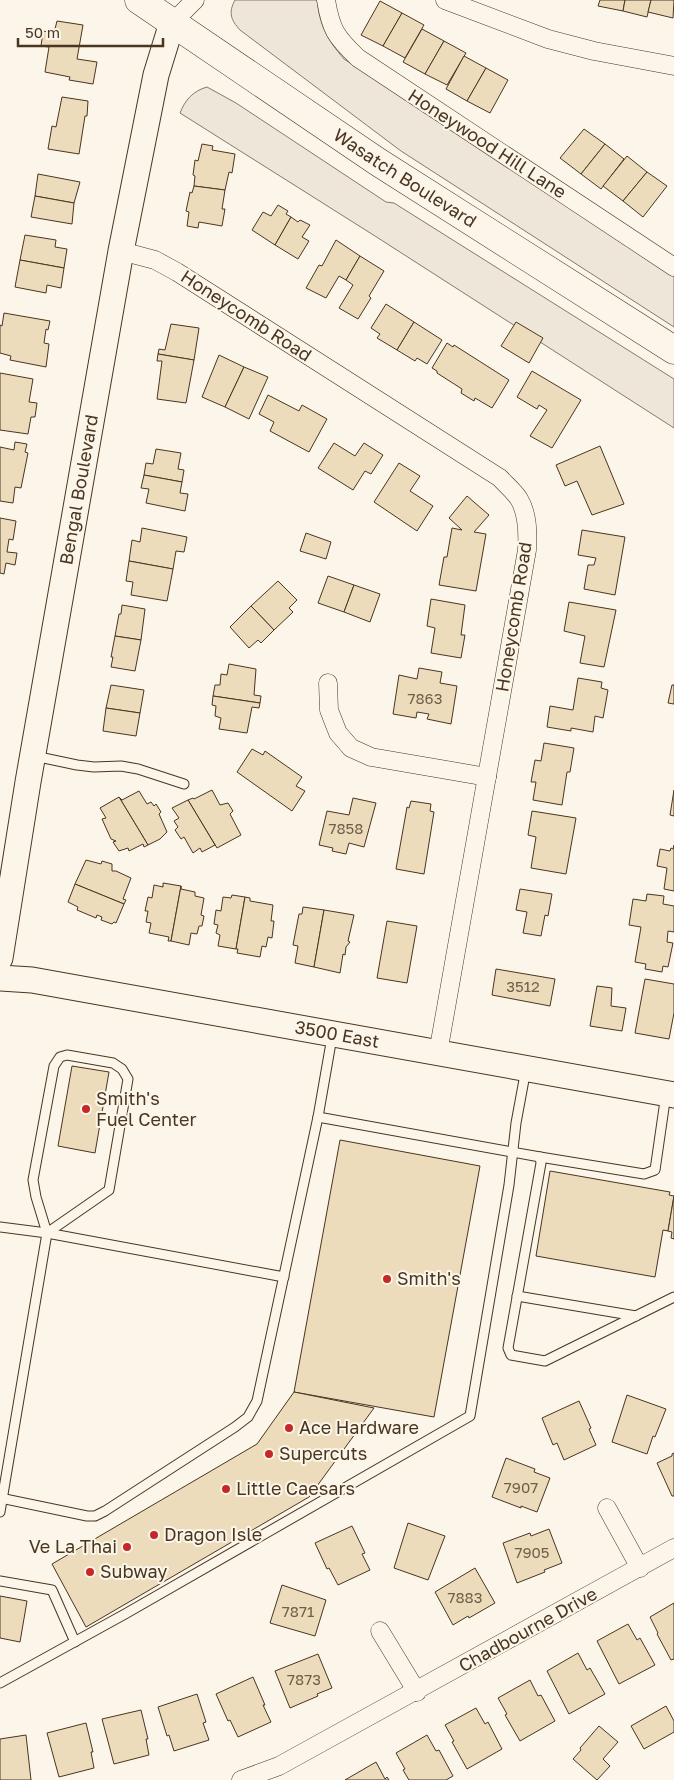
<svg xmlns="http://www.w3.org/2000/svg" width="674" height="1780" viewBox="0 0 674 1780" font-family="'Golos Text',sans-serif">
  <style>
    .green { fill: #ede6d9; stroke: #887966 }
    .building { fill: #ecdcbc; stroke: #4a3520 }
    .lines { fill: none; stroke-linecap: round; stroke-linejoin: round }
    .service-casing { stroke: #4a3520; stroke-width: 11 }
    .minor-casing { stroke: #4a3520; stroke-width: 19 }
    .secondary-casing { stroke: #4a3520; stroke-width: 27 }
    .primary-casing { stroke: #4a3520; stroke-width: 29 }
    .service { stroke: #fbf6e9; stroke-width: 9 }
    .minor { stroke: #fbf6e9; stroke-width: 18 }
    .secondary { stroke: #fbf6e9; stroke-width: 25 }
    .primary { stroke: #fbf6e9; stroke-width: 28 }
    .poi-dot { fill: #c62828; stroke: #fbf6e9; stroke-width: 2 }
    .labels { text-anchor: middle; stroke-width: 4; stroke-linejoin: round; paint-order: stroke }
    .number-label { font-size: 15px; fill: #725f47 }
    .street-label { font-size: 18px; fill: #4a3520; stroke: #fbf6e9 }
    .poi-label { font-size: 18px; fill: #4a3520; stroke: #fbf6e9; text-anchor: start }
  </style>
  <rect width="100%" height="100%" fill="#fbf6e9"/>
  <!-- green -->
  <g class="green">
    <path d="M235,0H317C320,27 327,39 344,59L674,276V327L401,151L240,30C231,20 228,13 235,0Z"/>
    <path d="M207,87L236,103L386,202L394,203L674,379V428L375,236L180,113C185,100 193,91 207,87Z"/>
  </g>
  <!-- building -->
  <g class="building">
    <polygon points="600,0 625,0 623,11 598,6"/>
    <polygon points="625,0 651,0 647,17 623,11"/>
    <polygon points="651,0 674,0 673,18 648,12"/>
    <polygon points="380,1 402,13 383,46 361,35"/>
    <polygon points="402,13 424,25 405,58 383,46"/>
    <polygon points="57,21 83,25 77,59 97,62 93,84 69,80 70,77 45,72 49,47 41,46 43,31 54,33"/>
    <polygon points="422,29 444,41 425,74 403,62"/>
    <polygon points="444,41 466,53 447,85 425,74"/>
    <polygon points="464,56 486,68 467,101 446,89"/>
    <polygon points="486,68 508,80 490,113 467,101"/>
    <polygon points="62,97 88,101 87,116 85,116 79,154 48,149 52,126 56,127"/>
    <polygon points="584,129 605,144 581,174 560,158"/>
    <polygon points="202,144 213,146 212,150 235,154 232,173 229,172 225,190 194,186 195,176 193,175 195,160 198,161"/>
    <polygon points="605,144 624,159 601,189 581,174"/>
    <polygon points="627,156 647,172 623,201 603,186"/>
    <polygon points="647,172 667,186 643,217 623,201"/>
    <polygon points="38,174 80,182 74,203 35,196"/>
    <polygon points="194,186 225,190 222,209 225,209 222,226 199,222 198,228 187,226 189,212 186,211 190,192 192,193"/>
    <polygon points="35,196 74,203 72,224 31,217"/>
    <polygon points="278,205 288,211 286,214 291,217 275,245 252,230 263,212 271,216"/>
    <polygon points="291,217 298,222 300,220 310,225 302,237 309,241 298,259 275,245"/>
    <polygon points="25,235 56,240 55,247 67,249 64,268 20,260"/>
    <polygon points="336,240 360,256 346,280 339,276 326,298 306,288 319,265 322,266"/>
    <polygon points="360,256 384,271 369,296 371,298 358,319 339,308 353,285 346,280"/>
    <polygon points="20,260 64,268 61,288 47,285 46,293 15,287"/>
    <polygon points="386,304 414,322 397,350 377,338 380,334 371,328"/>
    <polygon points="4,313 50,321 48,330 46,329 44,343 49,344 46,367 10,360 11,356 0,353 0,325 2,326"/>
    <polygon points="414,322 442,340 427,364 417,358 415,361 397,350"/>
    <polygon points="516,322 543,338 529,363 501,346"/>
    <polygon points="171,324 199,328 194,360 158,354 159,349 165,350"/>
    <polygon points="447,343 453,347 454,345 509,380 492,408 475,398 474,401 461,393 462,389 437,373 437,371 432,368"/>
    <polygon points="158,354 194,360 186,403 157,399 162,361 157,361"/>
    <polygon points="219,355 244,367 225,407 202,397"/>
    <polygon points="244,367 268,377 249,419 225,407"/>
    <polygon points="532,371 581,400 552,448 530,436 547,410 539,405 537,409 517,397"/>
    <polygon points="0,373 33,379 29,402 37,403 35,417 31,417 28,434 0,430"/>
    <polygon points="268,395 299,411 302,405 327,419 309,452 270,431 274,422 259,414"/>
    <polygon points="15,442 27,444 25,452 28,453 21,488 15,487 13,503 0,501 0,447 14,450"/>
    <polygon points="334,443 355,456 364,443 383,455 371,474 365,471 353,490 318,468"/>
    <polygon points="600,446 624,504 592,515 577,481 565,486 556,465"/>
    <polygon points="156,449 181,453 178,469 184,470 182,482 144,475 146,463 153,464"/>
    <polygon points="399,463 420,476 410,491 433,506 417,531 374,502"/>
    <polygon points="144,475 182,482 180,493 188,494 185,511 146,503 149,489 141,488"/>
    <polygon points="467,496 489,515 474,532 486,534 476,591 439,585 444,557 447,557 452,528 462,530 449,518"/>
    <polygon points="0,518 16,521 13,540 9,539 7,552 17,553 15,565 6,563 4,574 0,573"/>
    <polygon points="142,528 187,537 184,552 176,551 173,569 129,561 132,540 140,542"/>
    <polygon points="582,530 625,537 615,595 584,589 588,565 594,565 596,558 578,555"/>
    <polygon points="306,533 331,542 326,559 300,551"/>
    <polygon points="129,561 173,569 167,601 131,595 133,582 126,581"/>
    <polygon points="328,576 354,585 344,612 318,603"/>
    <polygon points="278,581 297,600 289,608 293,612 274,630 251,606"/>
    <polygon points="354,585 380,594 370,622 344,612"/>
    <polygon points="431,599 465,605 461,635 465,635 461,658 431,653 435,628 427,626"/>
    <polygon points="569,602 616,610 604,667 580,663 585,636 564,631"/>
    <polygon points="122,605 145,609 141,640 115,636 119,614 121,614"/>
    <polygon points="251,606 274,630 261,643 258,640 249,648 230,627"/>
    <polygon points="115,636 141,640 135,671 111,667 113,657 111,657"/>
    <polygon points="229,664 256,669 254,695 261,696 260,703 213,696 215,685 220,685 221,674 227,675"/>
    <polygon points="419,668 442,672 440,683 457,686 451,724 427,719 429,714 417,712 416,718 393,714 399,675 417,679"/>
    <polygon points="578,678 602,682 601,688 608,690 603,718 595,716 593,732 571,728 571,731 547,727 550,706 573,710"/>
    <polygon points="111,685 144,690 140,713 106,708"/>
    <polygon points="672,685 674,685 674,704 668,703"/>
    <polygon points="213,696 260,703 259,708 252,707 247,733 219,729 221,718 215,716 216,706 212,705"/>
    <polygon points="106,708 140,713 136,736 103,731"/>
    <polygon points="544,743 574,748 570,772 567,772 562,805 533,800 536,782 531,782 535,760 541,761"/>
    <polygon points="252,749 263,755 265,751 302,777 296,786 305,791 292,811 237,772"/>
    <polygon points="212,790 220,805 228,803 233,811 230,814 241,835 217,848 188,800 193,798 194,799"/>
    <polygon points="674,790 674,816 670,815"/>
    <polygon points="139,791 147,804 151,802 154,806 156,804 161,812 159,814 167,832 160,839 148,845 119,797 122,800"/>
    <polygon points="119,797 148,845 144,847 143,844 129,851 128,848 119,851 113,842 116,841 111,839 102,819 106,818 100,808"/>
    <polygon points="353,798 376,803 364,847 349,843 346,854 332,851 333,848 319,845 327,811 349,815"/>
    <polygon points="188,800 215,845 202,852 200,848 193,853 184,837 181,839 175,830 178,827 174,821 179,818 172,808"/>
    <polygon points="411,801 431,804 430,811 434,812 424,874 396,869 407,807 409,808"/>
    <polygon points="532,811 576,818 566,874 531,868 536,837 528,835"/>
    <polygon points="674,845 674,891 664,889 667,868 657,866 660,849 670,851 671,848 673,849"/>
    <polygon points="86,860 101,864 102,861 112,864 112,871 116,871 131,878 123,899 126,900 124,904 75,884"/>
    <polygon points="163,883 181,886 171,941 168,941 169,937 149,933 151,923 146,922 148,911 145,911 148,897 152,898 154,885 163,887"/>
    <polygon points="75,884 124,904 116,923 114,922 112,924 101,920 102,917 97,915 96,918 77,910 78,907 68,902"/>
    <polygon points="181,886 181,889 195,892 195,896 204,898 201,915 204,916 202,926 199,926 197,934 191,933 189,945 171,941"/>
    <polygon points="520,889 552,894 548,916 545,915 541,936 523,933 527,912 516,910"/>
    <polygon points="647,894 664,896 663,904 674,906 674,932 668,931 667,942 673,943 668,967 663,966 662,972 645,969 646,964 635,962 641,927 629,925 633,899 646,901"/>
    <polygon points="232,895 245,897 236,949 218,946 220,935 216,933 218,925 214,924 216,910 221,911 223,897 231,898"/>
    <polygon points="245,897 250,898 250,901 273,905 271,921 274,921 272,938 268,937 266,947 262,946 260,957 237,953 238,949 236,949"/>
    <polygon points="303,907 324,910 314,967 295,963 298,946 293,945 299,914 302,914"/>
    <polygon points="324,910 354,915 348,941 350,942 346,947 345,955 343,954 340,973 314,967"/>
    <polygon points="387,921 417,926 407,983 377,978"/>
    <polygon points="496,969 555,979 550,1006 492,995"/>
    <polygon points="645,979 674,984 674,1013 669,1039 635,1033"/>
    <polygon points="597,986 612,988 611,1006 626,1008 622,1031 590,1026"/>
    <polygon points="72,1066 109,1072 95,1153 58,1146"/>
    <polygon points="340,1140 480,1166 434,1417 294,1392"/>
    <polygon points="550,1171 670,1192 669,1195 674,1196 668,1231 663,1230 655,1277 536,1256"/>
    <polygon points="674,1196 674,1239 671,1238 672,1232 668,1231"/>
    <polygon points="294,1392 374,1408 309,1497 86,1627 52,1564 257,1444"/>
    <polygon points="627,1395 666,1409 655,1437 653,1436 647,1454 612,1442"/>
    <polygon points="579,1401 591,1428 589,1429 596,1445 564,1460 557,1443 553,1445 542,1418"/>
    <polygon points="674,1453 674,1496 672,1496 657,1463 672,1456 672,1454"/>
    <polygon points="506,1458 535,1469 534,1472 550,1478 537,1512 521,1506 521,1508 492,1497"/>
    <polygon points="408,1523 445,1536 428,1580 394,1568"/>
    <polygon points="352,1526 365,1553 362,1554 370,1570 338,1585 329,1568 327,1569 315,1543"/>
    <polygon points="549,1529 562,1563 544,1570 545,1572 517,1583 503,1543 530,1533 531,1536"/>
    <polygon points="475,1568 495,1603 469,1618 468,1616 453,1625 435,1592"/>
    <polygon points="282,1585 326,1600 315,1636 270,1623"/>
    <polygon points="0,1596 27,1601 20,1642 0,1638"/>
    <polygon points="674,1603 674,1659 671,1660 657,1634 658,1633 650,1617"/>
    <polygon points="628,1624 637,1640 640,1638 655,1665 619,1684 597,1641"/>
    <polygon points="578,1653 587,1670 590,1668 605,1694 569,1714 547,1671"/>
    <polygon points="318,1654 332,1688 317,1694 318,1696 290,1708 275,1671"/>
    <polygon points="253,1677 265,1705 263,1705 271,1722 238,1737 230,1720 228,1721 216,1694"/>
    <polygon points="530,1680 538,1696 541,1695 555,1721 520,1741 505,1715 507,1714 498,1698"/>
    <polygon points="197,1694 206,1722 203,1723 209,1740 174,1751 169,1735 167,1736 158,1707"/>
    <polygon points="666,1706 674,1721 674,1732 644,1749 631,1726"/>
    <polygon points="476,1708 485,1724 488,1722 502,1749 467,1769 452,1742 454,1741 445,1725"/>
    <polygon points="141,1710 148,1739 146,1739 149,1755 114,1764 102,1719"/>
    <polygon points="86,1723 93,1752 91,1752 94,1768 59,1777 47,1733"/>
    <polygon points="599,1726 618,1742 603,1759 610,1766 597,1780 573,1759 581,1750 580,1748"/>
    <polygon points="26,1735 31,1780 0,1780 0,1739"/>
    <polygon points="427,1735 436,1751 439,1750 453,1776 446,1780 409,1780 403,1770 405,1769 396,1753"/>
    <polygon points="376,1762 385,1779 387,1777 389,1780 345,1780"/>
  </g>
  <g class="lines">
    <defs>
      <g id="service">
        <polyline points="34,756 77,765 94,767 121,766 138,769 184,784"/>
        <polyline points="332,1037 318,1117 540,1157 541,1163 508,1348 511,1355 545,1361 674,1297"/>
        <polyline points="540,1157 644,1174 655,1170 666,1094"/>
        <polyline points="0,1227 47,1233 284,1277"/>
        <polyline points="517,1296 636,1316"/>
        <polyline points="0,1498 87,1516 95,1516 105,1511 235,1427 248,1417 257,1401 318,1117"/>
        <polyline points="0,1512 47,1233 109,1190 128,1079 122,1069 113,1063 67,1055 60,1057 54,1066 33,1180 36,1197 47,1233"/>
        <polyline points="0,1581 52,1590 75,1642"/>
        <polyline points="0,1683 125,1614 470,1416 509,1185 516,1123 526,1069"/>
      </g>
      <g id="minor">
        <path d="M326,0C331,30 336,37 358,58L674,267"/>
        <polyline points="445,0 548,39 594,51 674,66"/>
        <polyline points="172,23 195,0"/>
        <path d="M121,251L155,260L177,272L500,478C506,485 514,491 519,499C528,514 528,533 527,550L438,1053"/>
        <polyline points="328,683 329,710 338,733 351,748 371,757 487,777"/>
        <polyline points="607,1508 640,1568"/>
        <polyline points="380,1631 417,1692"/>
        <polyline points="241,1780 279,1766 674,1548"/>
      </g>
      <g id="secondary">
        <path id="s1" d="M0,958L28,782L121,251L156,75L172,23"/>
        <path id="s2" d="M0,978L32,980L674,1095"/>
      </g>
      <g id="primary">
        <path id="s3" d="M139,0L378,162L674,350"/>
      </g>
    </defs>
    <!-- service casing -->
    <use href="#service" class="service-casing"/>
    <!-- minor casing -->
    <use href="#minor" class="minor-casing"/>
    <!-- secondary casing -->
    <use href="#secondary" class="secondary-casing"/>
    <!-- primary casing -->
    <use href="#primary" class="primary-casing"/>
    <!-- service -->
    <use href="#service" class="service"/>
    <!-- minor -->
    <use href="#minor" class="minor"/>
    <!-- secondary -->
    <use href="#secondary" class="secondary"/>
    <!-- primary -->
    <use href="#primary" class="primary"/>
  </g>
  <!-- markers -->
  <g class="poi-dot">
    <circle cx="86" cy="1109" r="5"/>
    <circle cx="387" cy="1279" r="5"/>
    <circle cx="289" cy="1428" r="5"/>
    <circle cx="269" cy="1454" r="5"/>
    <circle cx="226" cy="1489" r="5"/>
    <circle cx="154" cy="1535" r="5"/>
    <circle cx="127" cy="1547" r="5"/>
    <circle cx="90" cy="1572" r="5"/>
  </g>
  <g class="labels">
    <!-- number labels -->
    <g class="number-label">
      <text x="425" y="704">7863</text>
      <text x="346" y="834">7858</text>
      <text x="523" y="992">3512</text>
      <text x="521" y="1493">7907</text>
      <text x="532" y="1558">7905</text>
      <text x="465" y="1603">7883</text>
      <text x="298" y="1617">7871</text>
      <text x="304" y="1685">7873</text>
    </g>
    <!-- street labels -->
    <g class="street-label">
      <text transform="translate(487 144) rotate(33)" y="6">Honeywood Hill Lane</text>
      <text dy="6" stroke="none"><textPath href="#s3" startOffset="320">Wasatch Boulevard</textPath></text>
      <text transform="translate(246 316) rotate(33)" y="6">Honeycomb Road</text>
      <text dy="6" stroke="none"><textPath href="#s1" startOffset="475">Bengal Boulevard</textPath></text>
      <text transform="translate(514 617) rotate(-81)" y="6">Honeycomb Road</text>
      <text dy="6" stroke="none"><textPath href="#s2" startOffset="342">3500 East</textPath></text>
      <text transform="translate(528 1630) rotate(-29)" y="6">Chadbourne Drive</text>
    </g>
    <!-- poi labels -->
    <g class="poi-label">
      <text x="96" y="1105">Smith's<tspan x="96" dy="21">Fuel Center</tspan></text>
      <text x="397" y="1285">Smith's</text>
      <text x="299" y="1434">Ace Hardware</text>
      <text x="279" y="1460">Supercuts</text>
      <text x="236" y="1495">Little Caesars</text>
      <text x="164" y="1541">Dragon Isle</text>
      <text x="117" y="1553" text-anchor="end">Ve La Thai</text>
      <text x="100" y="1578">Subway</text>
    </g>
  </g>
  <!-- scale -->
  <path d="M18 38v8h145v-8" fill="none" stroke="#4a3520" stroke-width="2.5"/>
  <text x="25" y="38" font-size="15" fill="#4a3520" stroke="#fbf6e9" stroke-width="4" paint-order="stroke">50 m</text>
</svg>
